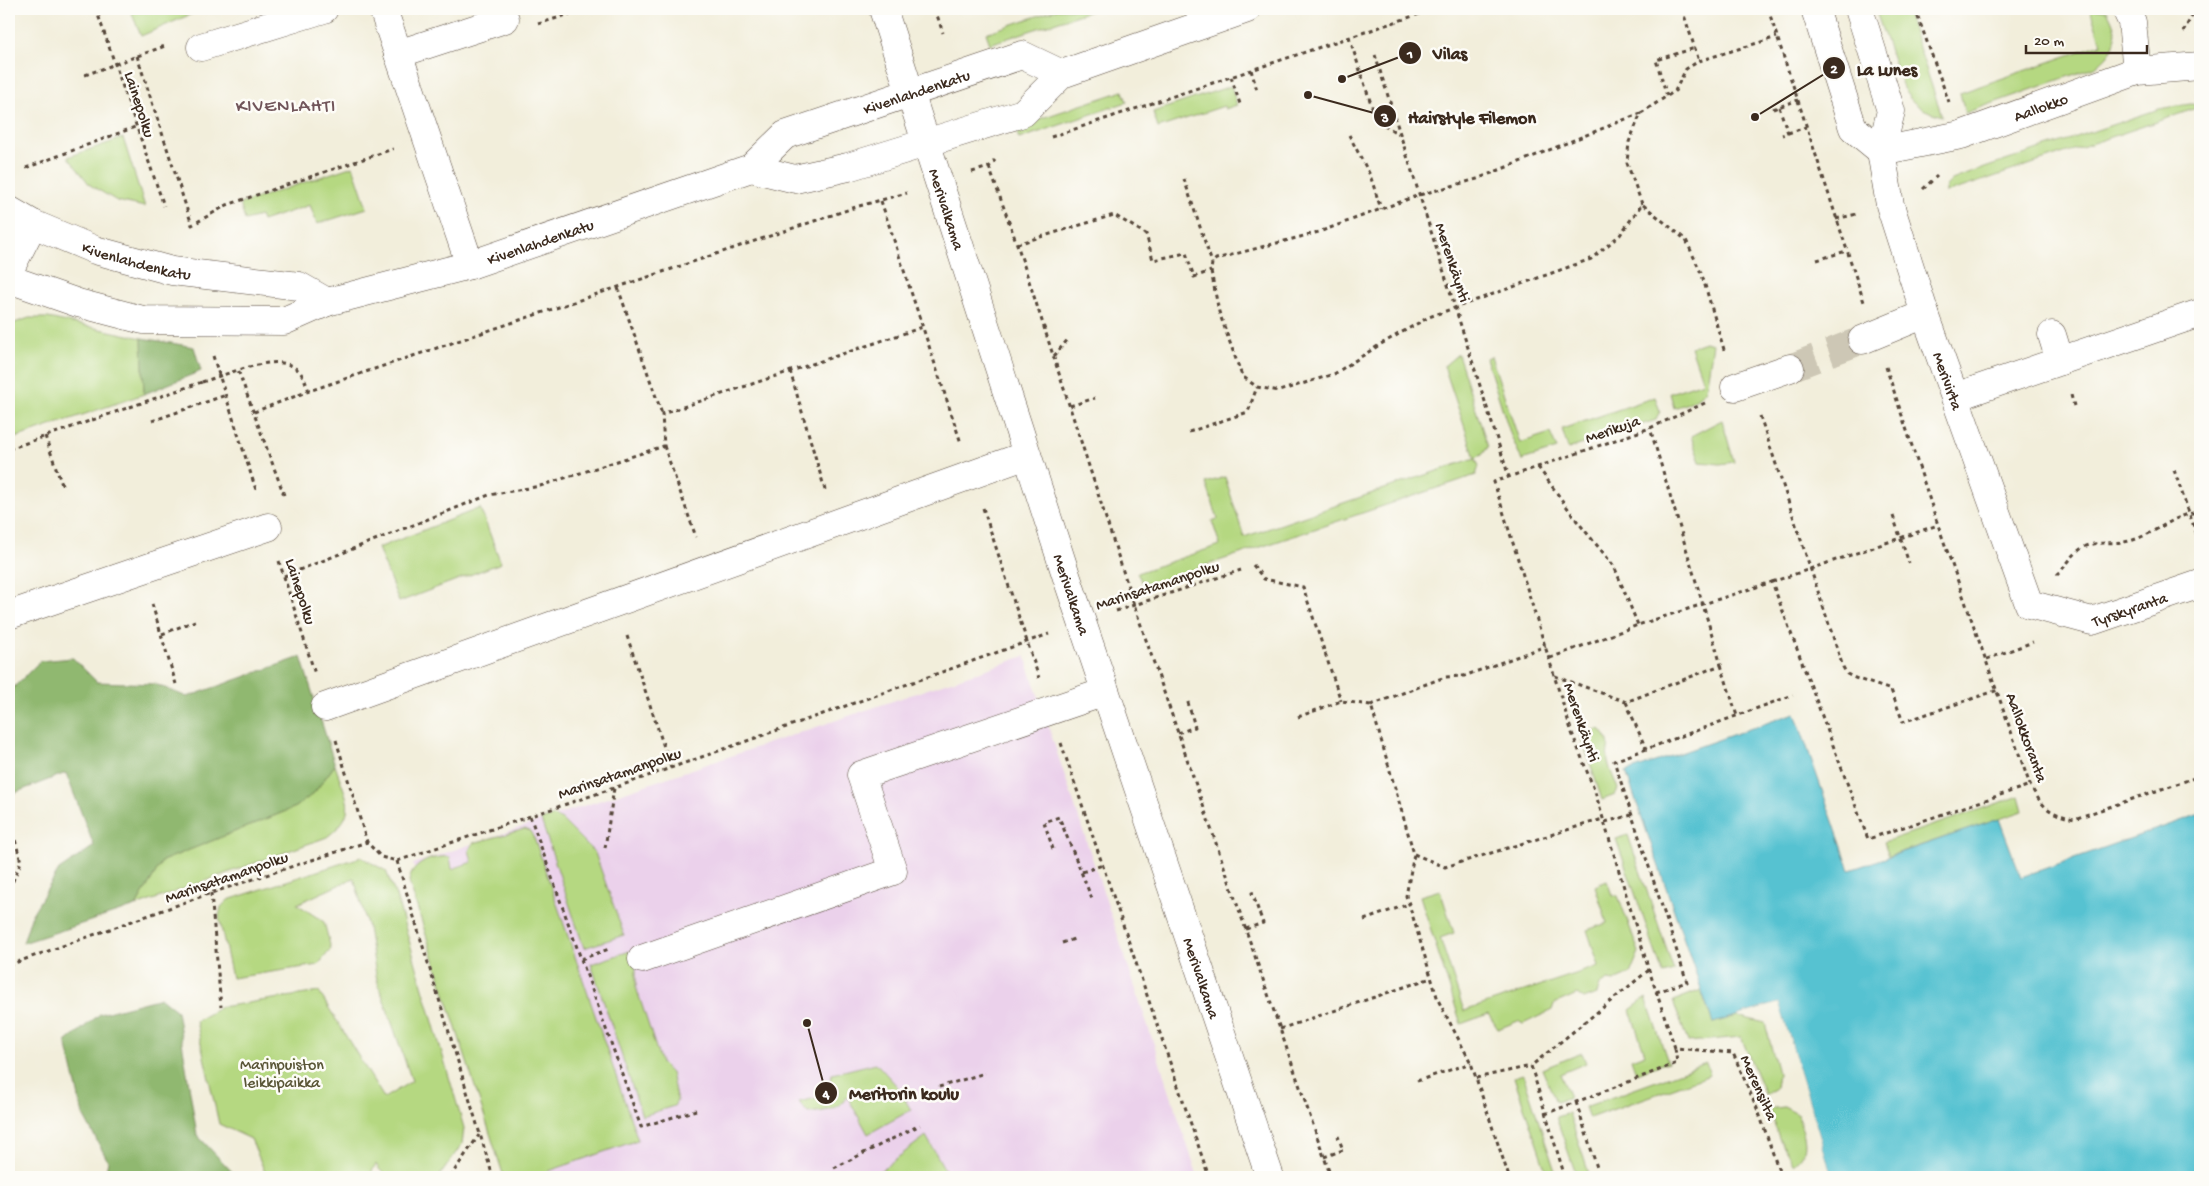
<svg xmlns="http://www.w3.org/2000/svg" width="2209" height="1186" viewBox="0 0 2209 1186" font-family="'Gochi Hand',sans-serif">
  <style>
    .built { fill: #ebd1eb }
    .green { fill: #b5d881; stroke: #788150 }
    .forest { fill: #90b86f; stroke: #667146 }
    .water { fill: #56c2d1; stroke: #487678 }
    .pier { fill: #f2eedb }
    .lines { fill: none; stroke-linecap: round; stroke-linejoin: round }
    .minor-tunnel { stroke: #cdc7b5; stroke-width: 28; stroke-dasharray: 28 14; stroke-linecap: butt }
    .minor-casing { stroke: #56473a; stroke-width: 29 }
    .path { stroke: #56473a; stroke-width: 3; stroke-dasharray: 4 4; stroke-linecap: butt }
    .minor { stroke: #fff; stroke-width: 28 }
    .path-bridge { stroke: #56473a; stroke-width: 3; stroke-dasharray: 4 4; stroke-linecap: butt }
    .labels { text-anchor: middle; stroke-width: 5; stroke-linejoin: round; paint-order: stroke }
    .street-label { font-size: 16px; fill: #3b2a1e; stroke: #fdfcf7 }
    .park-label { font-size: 16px; fill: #5a5637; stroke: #fdfcf7 }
    .quarter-label { font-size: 19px; letter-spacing: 1px; fill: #71555a; stroke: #fdfcf7 }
    .leader { fill: none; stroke: #3b2a1e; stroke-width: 2 }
    .callout-dot { fill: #3b2a1e; stroke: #fdfcf7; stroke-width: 2 }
    .mark-label { font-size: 15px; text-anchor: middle; font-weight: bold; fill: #fff }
    .callout-label { font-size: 18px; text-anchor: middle; font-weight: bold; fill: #3b2a1e; stroke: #fdfcf7; stroke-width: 5; stroke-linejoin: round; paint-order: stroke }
  </style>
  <rect width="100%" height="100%" fill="#fdfcf7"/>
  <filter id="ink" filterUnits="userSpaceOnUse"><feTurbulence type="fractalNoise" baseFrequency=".02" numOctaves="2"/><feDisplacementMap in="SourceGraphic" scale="10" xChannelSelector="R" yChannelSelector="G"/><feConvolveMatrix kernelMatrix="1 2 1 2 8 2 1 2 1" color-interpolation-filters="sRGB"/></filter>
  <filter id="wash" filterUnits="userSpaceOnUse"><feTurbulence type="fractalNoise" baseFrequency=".0096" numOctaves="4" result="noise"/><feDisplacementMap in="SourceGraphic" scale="20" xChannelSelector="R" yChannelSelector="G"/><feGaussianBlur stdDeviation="1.12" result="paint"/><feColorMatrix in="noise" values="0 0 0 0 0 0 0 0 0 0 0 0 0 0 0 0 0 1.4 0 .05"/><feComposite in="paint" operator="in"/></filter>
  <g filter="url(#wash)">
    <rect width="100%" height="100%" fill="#f2eedb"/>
    <!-- built -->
    <polygon class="built" points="1025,656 1198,1177 520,1177 413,864"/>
    <!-- green -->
    <g class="green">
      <polygon points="130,9 203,9 141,36"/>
      <polygon points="1058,9 1096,9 990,44 986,33"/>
      <path d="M1875,9H1906L1942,116C1924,111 1912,105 1903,88Z"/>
      <path d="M2090,9L2107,11C2121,36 2118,49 2095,67L1965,113L1960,93L2101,44Z"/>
      <polygon points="1231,86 1237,105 1225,109 1224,106 1158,128 1153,112"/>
      <polygon points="1123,91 1127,102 1019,139 1015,127"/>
      <polygon points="2190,104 2200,105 2200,107 1946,193 1946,186 1952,180 1970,173 2159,109"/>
      <polygon points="123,138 145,207 117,201 90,185 68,157"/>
      <polygon points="353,166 367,208 317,224 310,205 262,221 260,216 245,220 240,204"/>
      <polygon points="29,318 48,318 142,338 144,394 9,440 9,325"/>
      <path d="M1705,342L1713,344L1706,390C1698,400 1686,404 1674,408L1670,393L1703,382L1691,347Z"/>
      <polygon points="1458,354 1488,447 1482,455 1475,458 1479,466 1476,475 1150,584 1142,582 1137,573 1220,545 1212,521 1218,519 1206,483 1225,477 1244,537 1475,458 1444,366"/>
      <polygon points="1491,356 1520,443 1550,433 1557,449 1522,460 1511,436 1486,358"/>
      <polygon points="1655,397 1660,411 1656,420 1568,449 1562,429"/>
      <polygon points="1722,420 1734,462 1720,464 1700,462 1691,436"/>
      <polygon points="480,508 501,563 399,602 378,548"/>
      <path d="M1600,729C1615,746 1605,746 1608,762C1610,771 1615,780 1618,789L1615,795L1602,800L1580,732Z"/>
      <path d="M335,765C346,799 360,812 327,837L136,906L162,861L296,807L314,793Z"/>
      <polygon points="2019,796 2023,811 1889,856 1884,842"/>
      <polygon points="553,816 562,820 595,853 624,935 584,948 541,820"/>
      <path d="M525,829L530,831L535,840L638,1140L543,1173L544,1177H504L409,882C411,864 432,855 450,857L452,869L472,862L469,850L473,843Z"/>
      <polygon points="1628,835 1674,971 1663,974 1616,839"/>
      <path d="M361,857L386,871L396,896L464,1128L462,1144L439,1177C419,1177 385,1185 376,1164L369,1177H267L251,1139L219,1124L196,1021L221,1007L319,992L384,1098L412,1081L377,980L368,928L354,878L297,904L324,922L331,949L318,965L232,978L219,917L221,907L228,900Z"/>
      <polygon points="1607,881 1612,895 1618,896 1639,952 1630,974 1614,981 1608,980 1600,985 1597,994 1584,999 1577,994 1554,1004 1552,1010 1523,1024 1518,1021 1498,1029 1488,1014 1461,1024 1420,896 1440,890 1454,933 1440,938 1464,1011 1599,966 1587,930 1607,923 1595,886"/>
      <polygon points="630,951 636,969 636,987 661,1063 671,1073 677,1101 674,1106 642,1116 591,964"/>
      <polygon points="1701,990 1713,1023 1737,1016 1765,1023 1778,1073 1776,1088 1765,1095 1741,1037 1688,1042 1673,1001"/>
      <polygon points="1646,998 1668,1062 1636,1073 1631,1059 1645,1054 1630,1010"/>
      <polygon points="1582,1053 1586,1063 1560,1074 1570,1097 1556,1102 1542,1069"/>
      <path d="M876,1063L897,1086L911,1110L868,1134L847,1096C839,1111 824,1111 808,1113L799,1102L824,1096L832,1074Z"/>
      <polygon points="1706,1063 1710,1075 1589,1118 1585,1107"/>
      <polygon points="1523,1074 1557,1177 1548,1177 1514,1077"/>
      <path d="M1784,1107L1797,1114C1803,1134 1813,1149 1793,1164L1779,1138L1769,1109Z"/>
      <polygon points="1569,1113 1590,1177 1577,1177 1556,1117"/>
      <polygon points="926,1136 949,1177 867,1177 868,1174 880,1171"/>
    </g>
    <!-- forest -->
    <g class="forest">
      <polygon points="142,338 194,347 201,371 144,394"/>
      <polygon points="301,657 335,765 314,793 296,807 162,861 136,906 23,943 32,914 59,870 94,846 66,773 9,795 9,692 40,661 73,658 97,682 155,684 187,697"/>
      <polygon points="161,998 177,1011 197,1135 237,1177 105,1177 108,1161 83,1115 66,1042 100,1014"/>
    </g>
    <!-- water -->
    <polygon class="water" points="1795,713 1850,870 1999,819 2021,877 2200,814 2200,1177 1832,1177 1779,1003 1713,1023 1626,772"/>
    <!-- pier -->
    <polygon class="pier" points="1779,1003 1832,1177 1829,1177 1777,1006 1741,1017 1737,1016"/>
  </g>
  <g filter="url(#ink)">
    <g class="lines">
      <!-- minor-tunnel -->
      <polyline class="minor-tunnel" points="1790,368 1862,340"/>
      <defs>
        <g id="minor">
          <polyline points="383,9 470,265"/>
          <path id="s1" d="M883,9L1067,578L1270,1177"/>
          <polyline points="1815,9 1853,128 1881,151"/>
          <path id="s2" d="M1859,9L1891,111L1881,151L1890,205L1925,314L2029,604L2092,621L2200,584"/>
          <polyline points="2126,9 2132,22 2137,71"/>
          <polyline points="201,47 324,9"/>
          <polyline points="398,54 505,19"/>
          <path id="s3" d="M1881,151L1961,135L2137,71L2200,66"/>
          <polyline points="751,168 795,179 848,167 1023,113 1062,74 1247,9"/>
          <path id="s4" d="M9,210L33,224L95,250L172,271L299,286L327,302"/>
          <polyline points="9,271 33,224"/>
          <path id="s5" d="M9,279L78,303L143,320L284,321L327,302L470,265L751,168L785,135L1022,55L1062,74"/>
          <polyline points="2052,335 2060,361"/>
          <polyline points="1862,340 1925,314"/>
          <polyline points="1735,387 1790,368"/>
          <polyline points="1955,397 2200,313"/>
          <polyline points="9,615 268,527"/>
          <polyline points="325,707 1027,455"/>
          <polyline points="642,959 893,871 861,775 1105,692"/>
        </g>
      </defs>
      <!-- minor casing -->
      <use href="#minor" class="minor-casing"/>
      <!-- path -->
      <g class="path">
        <polyline points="96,9 164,206"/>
        <polyline points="935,9 943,33"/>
        <polyline points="1682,9 1699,61"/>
        <polyline points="1768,9 1864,302"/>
        <polyline points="1915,9 1949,102"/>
        <polyline points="538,24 586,9"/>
        <polyline points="2183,32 2196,9"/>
        <polyline points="1349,37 1376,119 1398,134"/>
        <polyline points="1375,55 1509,477"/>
        <polyline points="137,56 192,225 227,205 393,149"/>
        <polyline points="1251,70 1257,90"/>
        <polyline points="85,75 165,46"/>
        <polyline points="1231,77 1240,104"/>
        <polyline points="1667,96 1656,60 1695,48"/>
        <polyline points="9,99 15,97"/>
        <polyline points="1779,107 1788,133 1782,135"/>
        <polyline points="1773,109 1798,100"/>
        <polyline points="1641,113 1477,179 1419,195 1319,232 1216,259 1212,263 1211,271 1219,312 1242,376 1257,387 1279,391 1334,374 1381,344 1429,317 1591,259 1620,235 1642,204 1686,240 1702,275 1725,353"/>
        <polyline points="1788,133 1806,127"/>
        <polyline points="1349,135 1370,175 1381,209"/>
        <polyline points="1051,137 1434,9"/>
        <polyline points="989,167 1017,244 1134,605 1331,1177"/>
        <polyline points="26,168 135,127"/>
        <polyline points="972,172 989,167 995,160"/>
        <polyline points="1184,179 1212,263"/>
        <polyline points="1923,189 1937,176"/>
        <polyline points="881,201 961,443"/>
        <polyline points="1642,204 1627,163 1629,142 1641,113 1675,91 1686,69 1699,61 1777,37"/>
        <polyline points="1836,219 1857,214"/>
        <polyline points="1017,244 1114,215 1146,234 1153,260 1186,253 1194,277 1211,271"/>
        <polyline points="1817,260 1846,251"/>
        <polyline points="618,288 662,414"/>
        <polyline points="213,356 257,493"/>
        <polyline points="1054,356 1069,338"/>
        <path d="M1886,367L1938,525L2030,785C2043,808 2048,813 2074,819L2200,776"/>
        <polyline points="790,371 825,490"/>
        <polyline points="2071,395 2074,406"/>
        <polyline points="1705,403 1650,428 1494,482 1572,733 1595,792 1649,970 1675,1048 1733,1053 1759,1113 1781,1177"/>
        <polyline points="1070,406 1095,398"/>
        <polyline points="254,412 309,391"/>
        <polyline points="1760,416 1843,667 1847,674 1855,678 1891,690 1903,722 1998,690"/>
        <polyline points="152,421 226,395"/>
        <polyline points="1189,432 1248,412 1257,387"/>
        <polyline points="45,436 62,485"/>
        <polyline points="664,446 696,537"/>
        <polyline points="9,449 202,382"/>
        <polyline points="1538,467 1577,521 1614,566 1638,625"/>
        <polyline points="2174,470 2200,544"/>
        <path d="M284,495L238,370C258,365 284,355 300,372C304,377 307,386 309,391L859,206L907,193"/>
        <polyline points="983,508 1039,678"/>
        <polyline points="1893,516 1909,563"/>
        <polyline points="279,561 315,674"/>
        <polyline points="1253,565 1264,579 1303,587 1341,701"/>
        <path d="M2057,575C2065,567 2074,552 2084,547C2100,540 2118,545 2133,540C2156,533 2177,513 2200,512"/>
        <polyline points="284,576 489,495 540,486 664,446 662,414 923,327"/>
        <polyline points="1772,582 1938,525"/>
        <polyline points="152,604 176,684"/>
        <polyline points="1116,611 1241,570"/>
        <polyline points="162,634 195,621"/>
        <polyline points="627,636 671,768"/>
        <polyline points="1550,658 1638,625 1772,582 1868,839 2030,785"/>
        <polyline points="1987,659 2033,642"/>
        <polyline points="1721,665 1737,716"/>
        <polyline points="1555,676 1626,702 1721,665 1650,428"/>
        <polyline points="1626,702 1646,749"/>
        <polyline points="1371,705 1445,677 1464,676 1546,646"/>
        <polyline points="1298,717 1341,701 1371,705 1414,854 1406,896 1409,904 1438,1000 1471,1063 1509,1177"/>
        <polyline points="1178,733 1195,727 1187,699"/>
        <polyline points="336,740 367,842 381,857 397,861 614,788 1049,634"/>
        <polyline points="1061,743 1209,1177"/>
        <polyline points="530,816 641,1127 696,1110"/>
        <polyline points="9,817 21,862 9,890"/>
        <polyline points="1605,822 1632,815"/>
        <polyline points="605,848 614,788"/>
        <polyline points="1053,849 1044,822 1059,817 1092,899"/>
        <polyline points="1414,854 1445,867 1603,819"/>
        <polyline points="397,861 493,1177"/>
        <polyline points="1082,872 1103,865"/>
        <polyline points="211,893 221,1007"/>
        <polyline points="1364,920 1409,904"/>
        <polyline points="1246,929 1263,923 1252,893 1256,892"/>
        <polyline points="1062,943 1074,939"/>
        <polyline points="581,959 609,949"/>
        <polyline points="9,965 211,893 367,842"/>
        <polyline points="1656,992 1687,982 1614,761 1793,695"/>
        <polyline points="1280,1029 1431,978"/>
        <polyline points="1476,1078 1531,1066"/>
        <polyline points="1417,1081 1471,1063"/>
        <polyline points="939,1087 985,1073"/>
        <polyline points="1576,1102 1600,1177"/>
        <polyline points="1545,1114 1677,1063 1675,1048"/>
        <polyline points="1324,1157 1343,1150 1338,1136"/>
        <polyline points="834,1168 920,1125"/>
        <polyline points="450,1177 479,1135"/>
        <polyline points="1565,1177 1531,1066 1649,970"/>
      </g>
      <!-- minor -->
      <use href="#minor" class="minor"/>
      <!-- path-bridge -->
      <polyline class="path-bridge" points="202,382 238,370"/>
    </g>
  </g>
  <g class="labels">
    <!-- street labels -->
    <g class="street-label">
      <text dy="6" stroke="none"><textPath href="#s5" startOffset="959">Kivenlahdenkatu</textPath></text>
      <text transform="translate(141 104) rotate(72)" y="6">Lainepolku</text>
      <text dy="6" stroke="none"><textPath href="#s3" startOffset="166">Aallokko</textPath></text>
      <text dy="6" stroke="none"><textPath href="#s1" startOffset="210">Merivalkama</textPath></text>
      <text dy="6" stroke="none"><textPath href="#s5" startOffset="550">Kivenlahdenkatu</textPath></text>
      <text dy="6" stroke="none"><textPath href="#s4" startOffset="138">Kivenlahdenkatu</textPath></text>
      <text transform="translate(1454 262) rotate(72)" y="6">Merenkäynti</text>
      <text dy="6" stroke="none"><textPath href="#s2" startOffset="388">Merivirta</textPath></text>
      <text transform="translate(1612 428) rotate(-19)" y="6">Merikuja</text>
      <text transform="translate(1157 584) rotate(-18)" y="6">Marinsatamanpolku</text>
      <text transform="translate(302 591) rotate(72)" y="6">Lainepolku</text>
      <text dy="6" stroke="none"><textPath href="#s1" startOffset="615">Merivalkama</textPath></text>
      <text dy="6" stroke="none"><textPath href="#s2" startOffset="730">Tyrskyranta</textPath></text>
      <text transform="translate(1583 722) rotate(71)" y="6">Merenkäynti</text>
      <text transform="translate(2028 737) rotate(70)" y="6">Aallokkoranta</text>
      <text transform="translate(619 772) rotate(-19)" y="6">Marinsatamanpolku</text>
      <text transform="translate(226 876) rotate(-19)" y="6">Marinsatamanpolku</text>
      <text dy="6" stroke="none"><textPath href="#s1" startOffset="1020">Merivalkama</textPath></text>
      <text transform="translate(1760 1087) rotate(66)" y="6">Merensilta</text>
    </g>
    <!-- park labels -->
    <g class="park-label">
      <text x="282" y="1069">Marinpuiston<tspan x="282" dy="18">leikkipaikka</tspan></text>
    </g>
    <!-- quarter labels -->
    <g class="quarter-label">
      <text x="286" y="111">KIVENLAHTI</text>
    </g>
  </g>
  <!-- callouts -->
  <path class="leader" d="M1342 79L1410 53M1755 117L1834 68M1308 95L1385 116M807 1023L826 1093"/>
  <g class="callout-dot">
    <circle cx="1342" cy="79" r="5"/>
    <circle cx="1755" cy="117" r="5"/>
    <circle cx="1308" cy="95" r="5"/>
    <circle cx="807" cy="1023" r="5"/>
    <circle cx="1410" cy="53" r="12"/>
    <circle cx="1834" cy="68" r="12"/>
    <circle cx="1385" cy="116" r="12"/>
    <circle cx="826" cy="1093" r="12"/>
  </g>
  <g class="mark-label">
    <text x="1410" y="58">1</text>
    <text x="1834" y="73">2</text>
    <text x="1385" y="122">3</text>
    <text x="826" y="1098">4</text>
  </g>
  <g class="callout-label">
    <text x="1450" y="59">Vilas</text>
    <text x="1887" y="75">La Lunes</text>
    <text x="1472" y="123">Hairstyle Filemon</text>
    <text x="904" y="1099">Meritorin koulu</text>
  </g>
  <!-- margin -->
  <rect width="2209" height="1186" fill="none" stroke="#fdfcf7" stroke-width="30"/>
  <!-- scale -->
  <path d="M2026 45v8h121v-8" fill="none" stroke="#3b2a1e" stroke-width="2.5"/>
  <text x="2034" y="45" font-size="15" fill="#3b2a1e" stroke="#fdfcf7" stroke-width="4" paint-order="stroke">20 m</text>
</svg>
